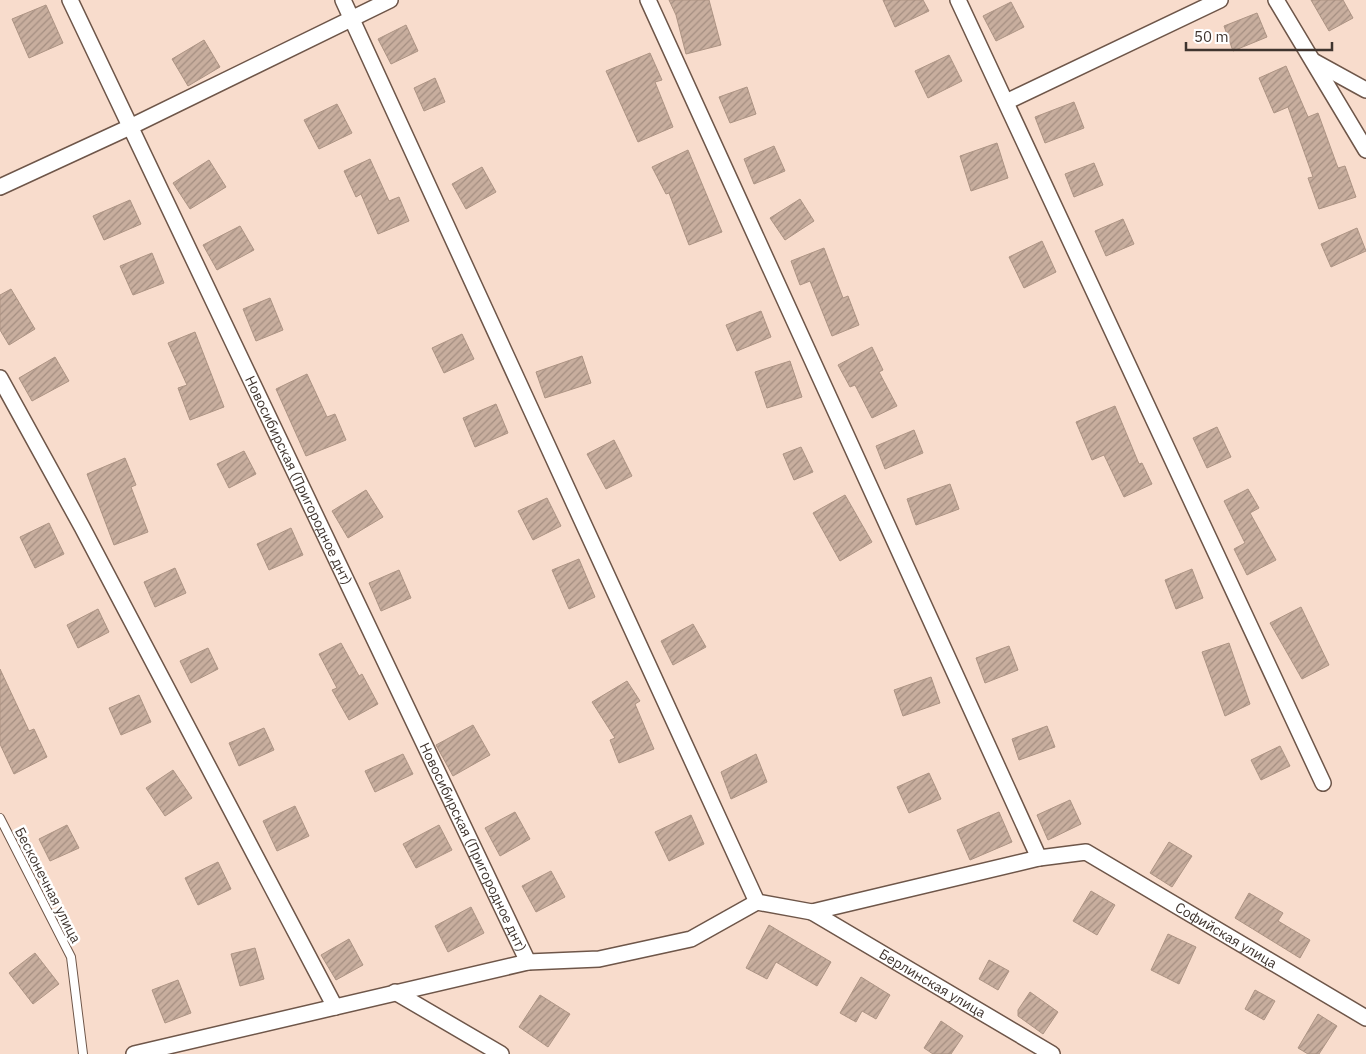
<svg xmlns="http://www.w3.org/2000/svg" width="1366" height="1054" viewBox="0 0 1366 1054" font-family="'IBM Plex Sans',sans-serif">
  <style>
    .building { fill: url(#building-hatch); stroke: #ad9484 }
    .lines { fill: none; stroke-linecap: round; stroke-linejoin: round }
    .service-casing { stroke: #6e5649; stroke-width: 10 }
    .minor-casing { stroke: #6e5649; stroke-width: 18 }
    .service { stroke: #fff; stroke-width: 8 }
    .minor { stroke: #fff; stroke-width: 15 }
    .labels { text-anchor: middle; stroke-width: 5; stroke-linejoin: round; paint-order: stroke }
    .street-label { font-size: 14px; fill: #3f342e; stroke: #fff }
  </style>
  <defs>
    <pattern id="building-hatch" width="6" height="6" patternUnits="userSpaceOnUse" patternTransform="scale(1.25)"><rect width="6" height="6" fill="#c8ae9e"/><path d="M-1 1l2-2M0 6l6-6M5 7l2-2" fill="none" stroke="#a48e81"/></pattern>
  </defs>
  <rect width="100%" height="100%" fill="#f8dccc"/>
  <!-- building -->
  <g class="building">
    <polygon points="669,0 709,0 721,45 686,54 676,15"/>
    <polygon points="883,0 923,0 929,11 895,27"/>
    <polygon points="1311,0 1343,0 1353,18 1329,31"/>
    <polygon points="1011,2 1024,27 996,41 983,16"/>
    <polygon points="46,5 63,43 29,58 12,19"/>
    <polygon points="1257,13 1267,37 1233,51 1224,26"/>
    <polygon points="406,25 418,51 391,64 378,39"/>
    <polygon points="204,40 220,67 188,86 172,59"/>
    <polygon points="650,53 662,80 655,82 673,127 638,142 606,71"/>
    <polygon points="949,55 962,81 928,98 915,71"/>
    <polygon points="1286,66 1308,117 1318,113 1338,168 1345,166 1356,197 1319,209 1308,178 1313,177 1288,107 1274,113 1259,78"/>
    <polygon points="435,78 445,102 424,111 414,88"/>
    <polygon points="747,87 756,114 730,123 719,97"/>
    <polygon points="1074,102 1084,128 1045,143 1035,117"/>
    <polygon points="337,104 352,133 319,149 304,120"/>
    <polygon points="997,143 1008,178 971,191 960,156"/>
    <polygon points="774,146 785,171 754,184 744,159"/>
    <polygon points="688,150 722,232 689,245 669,193 666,194 652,167"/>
    <polygon points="370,159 389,201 399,197 409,221 378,234 361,194 356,197 344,171"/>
    <polygon points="209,160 226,187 190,209 173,183"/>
    <polygon points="1094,163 1103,185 1074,197 1065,174"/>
    <polygon points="482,167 496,192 466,209 452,184"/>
    <polygon points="800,199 814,221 785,240 770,218"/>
    <polygon points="130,200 141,224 104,240 93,216"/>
    <polygon points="1123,219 1134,244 1106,256 1095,231"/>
    <polygon points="240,226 254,250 217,270 203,245"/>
    <polygon points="1357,228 1366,251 1331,267 1321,244"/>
    <polygon points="1042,241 1056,272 1024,288 1009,257"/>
    <polygon points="824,248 843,298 848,296 859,325 832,336 810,281 800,285 791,261"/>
    <polygon points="152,253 164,283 133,295 120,266"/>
    <polygon points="11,289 35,329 9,345 0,330 0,295"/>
    <polygon points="270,298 283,330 256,341 243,309"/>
    <polygon points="761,311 771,337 737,351 726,325"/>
    <polygon points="195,332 224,407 190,420 178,388 187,385 168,343"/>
    <polygon points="462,334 474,359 444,373 432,348"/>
    <polygon points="872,347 883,370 879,372 897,406 872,418 855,385 850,387 838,365"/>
    <polygon points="582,356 591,383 545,398 536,372"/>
    <polygon points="55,357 69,381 32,401 19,378"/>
    <polygon points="790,361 802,397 767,408 755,372"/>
    <polygon points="307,374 327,417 335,414 346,440 306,456 276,389"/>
    <polygon points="496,404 508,433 475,447 463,418"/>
    <polygon points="1115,406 1139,464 1142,463 1152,484 1124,497 1104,455 1092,460 1076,422"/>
    <polygon points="1217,427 1231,457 1207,468 1193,438"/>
    <polygon points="914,430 923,453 885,469 876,446"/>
    <polygon points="614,440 632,476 606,489 587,454"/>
    <polygon points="801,447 813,472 794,480 783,454"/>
    <polygon points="244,451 256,474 229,488 217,464"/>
    <polygon points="125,458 136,485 131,487 148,532 114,545 87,474"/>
    <polygon points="950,484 959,509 916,525 907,499"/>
    <polygon points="1248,489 1259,508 1250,513 1276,560 1247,575 1234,549 1245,543 1224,501"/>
    <polygon points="366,490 383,517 348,538 332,511"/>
    <polygon points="845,495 872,542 840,561 813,513"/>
    <polygon points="547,498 561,526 533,540 518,511"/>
    <polygon points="49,523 64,554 35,568 20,537"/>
    <polygon points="291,528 303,555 269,570 257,544"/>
    <polygon points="579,559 595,597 569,609 552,570"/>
    <polygon points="175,568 186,593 155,607 144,582"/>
    <polygon points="1192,569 1203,598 1176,609 1165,580"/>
    <polygon points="399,570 411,598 381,611 369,583"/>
    <polygon points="1301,607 1329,665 1302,679 1270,623"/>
    <polygon points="98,609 109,632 78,648 67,625"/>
    <polygon points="693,624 706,647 673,665 661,641"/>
    <polygon points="341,643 359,676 362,674 378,704 349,720 332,690 337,688 319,654"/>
    <polygon points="1229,643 1250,704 1225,716 1202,652"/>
    <polygon points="1009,646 1018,670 985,683 976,658"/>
    <polygon points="208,648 218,669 191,683 180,661"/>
    <polygon points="0,669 29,731 34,729 47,757 14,774 0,744"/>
    <polygon points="931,677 940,703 903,716 894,690"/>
    <polygon points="627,681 640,701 635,704 654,749 619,763 610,740 615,738 592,702"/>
    <polygon points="139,695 151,722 121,735 109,708"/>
    <polygon points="473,725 490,755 453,776 436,745"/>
    <polygon points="1047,726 1055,747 1019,760 1012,739"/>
    <polygon points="264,728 274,750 239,766 229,743"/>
    <polygon points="1280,746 1290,766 1261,780 1251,760"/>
    <polygon points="403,754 413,774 375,792 365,771"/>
    <polygon points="756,754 767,782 731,799 721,772"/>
    <polygon points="173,770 192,798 165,816 146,788"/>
    <polygon points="929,773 941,799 909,813 897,787"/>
    <polygon points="1070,800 1081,824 1048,840 1037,815"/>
    <polygon points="295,806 309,836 277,851 263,821"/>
    <polygon points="515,812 530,839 500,856 485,828"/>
    <polygon points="999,812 1012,842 970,860 957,830"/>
    <polygon points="691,815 704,844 669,861 655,832"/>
    <polygon points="67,825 79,848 50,861 39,839"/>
    <polygon points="439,825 452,850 416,868 403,844"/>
    <polygon points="1169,842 1192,856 1172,887 1150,873"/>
    <polygon points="218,862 231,889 198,905 185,878"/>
    <polygon points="551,871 565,897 536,912 522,886"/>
    <polygon points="1091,891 1115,905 1097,935 1073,921"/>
    <polygon points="1249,893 1283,913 1278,921 1310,940 1300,958 1235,918"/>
    <polygon points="471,907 484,933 448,952 435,926"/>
    <polygon points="769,925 831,962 817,986 776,962 767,979 746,968"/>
    <polygon points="1168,934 1196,947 1179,984 1151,970"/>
    <polygon points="349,939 363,965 336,980 321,955"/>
    <polygon points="255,948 264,979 240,986 231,954"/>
    <polygon points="35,953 59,984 33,1004 9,973"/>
    <polygon points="989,960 1009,971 998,990 979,979"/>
    <polygon points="861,977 890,995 876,1019 862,1011 856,1022 840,1013"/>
    <polygon points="178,980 191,1013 165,1023 152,990"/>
    <polygon points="1255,990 1275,1001 1264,1020 1245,1009"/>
    <polygon points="1030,992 1058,1012 1043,1034 1018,1016 1018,1010"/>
    <polygon points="540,995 570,1014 548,1047 519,1027"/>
    <polygon points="1318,1014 1337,1026 1319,1054 1308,1054 1298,1048"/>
    <polygon points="941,1021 963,1036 951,1054 933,1054 924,1048"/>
  </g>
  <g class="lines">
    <defs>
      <polyline id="service" points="0,818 71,957 83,1054"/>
      <g id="minor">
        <path id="s1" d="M70,0L528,962"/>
        <polyline points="343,0 757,902"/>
        <polyline points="648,0 1039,858"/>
        <polyline points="958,0 1323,783"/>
        <polyline points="1276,0 1366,150"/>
        <polyline points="1315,62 1366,90"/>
        <polyline points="1006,102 1220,0"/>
        <polyline points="0,187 130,127 390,0"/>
        <polyline points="0,378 82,527 335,1007"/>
        <path id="s2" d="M812,912L1052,1054"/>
        <polyline points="395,992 501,1054"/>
        <path id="s3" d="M134,1054L528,962L599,959L691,939L757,902L812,912L1039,858L1086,852L1366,1018"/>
      </g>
    </defs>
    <!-- service casing -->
    <use href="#service" class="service-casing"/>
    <!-- minor casing -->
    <use href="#minor" class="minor-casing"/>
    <!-- service -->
    <use href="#service" class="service"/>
    <!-- minor -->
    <use href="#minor" class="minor"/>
  </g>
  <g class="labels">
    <!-- street labels -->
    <g class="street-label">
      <text dy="5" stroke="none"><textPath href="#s1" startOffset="532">Новосибирская (Пригородное днт)</textPath></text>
      <text dy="5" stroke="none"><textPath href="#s1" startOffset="938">Новосибирская (Пригородное днт)</textPath></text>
      <text transform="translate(48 885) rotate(63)" y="5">Бесконечная улица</text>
      <text dy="5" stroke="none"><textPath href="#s3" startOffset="1145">Софийская улица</textPath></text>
      <text dy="5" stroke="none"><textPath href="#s2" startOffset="140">Берлинская улица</textPath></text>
    </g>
  </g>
  <!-- scale -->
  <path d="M1186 42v8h146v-8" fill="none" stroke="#3f342e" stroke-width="2.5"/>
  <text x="1194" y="42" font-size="15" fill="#3f342e" stroke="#ffffff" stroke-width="4" paint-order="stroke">50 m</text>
</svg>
